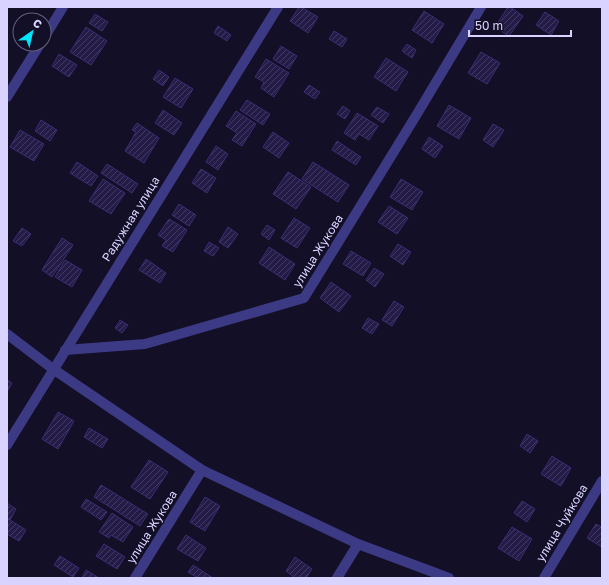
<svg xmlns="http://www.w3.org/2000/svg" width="609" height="585" viewBox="0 0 609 585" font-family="'Golos Text',sans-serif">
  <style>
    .building { fill: url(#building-hatch); stroke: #3b2d73 }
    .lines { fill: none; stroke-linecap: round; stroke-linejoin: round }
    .minor { stroke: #3d3a85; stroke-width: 10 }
    .labels { text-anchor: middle; stroke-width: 3; stroke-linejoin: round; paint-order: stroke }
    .street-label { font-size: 12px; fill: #d9d4ff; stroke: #130f26 }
  </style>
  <defs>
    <pattern id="building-hatch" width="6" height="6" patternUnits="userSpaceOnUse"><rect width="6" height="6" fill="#241b47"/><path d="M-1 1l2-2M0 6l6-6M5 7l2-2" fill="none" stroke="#433b63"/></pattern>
  </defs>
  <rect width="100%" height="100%" fill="#130f26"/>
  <!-- building -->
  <g class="building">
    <polygon points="299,7 301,7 318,17 308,33 290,21"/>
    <polygon points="508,7 510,7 523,16 509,36 495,27"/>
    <polygon points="424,11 444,24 432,43 412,30"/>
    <polygon points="545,12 559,21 551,35 536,25"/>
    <polygon points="95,14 108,22 102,31 89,23"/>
    <polygon points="218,26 231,35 227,41 214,33"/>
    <polygon points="86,27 107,41 91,65 70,52"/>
    <polygon points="334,31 347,39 342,47 329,39"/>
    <polygon points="407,44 416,50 412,58 402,51"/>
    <polygon points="281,46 297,56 289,69 273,59"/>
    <polygon points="481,52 500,63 487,84 468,73"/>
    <polygon points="59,54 77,65 69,77 52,66"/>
    <polygon points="386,58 408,72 396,91 374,77"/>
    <polygon points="266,59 289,73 274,97 261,88 264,82 255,77"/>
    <polygon points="159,70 169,77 163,86 153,79"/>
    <polygon points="175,78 193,89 181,108 163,97"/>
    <polygon points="309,85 320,92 315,99 304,92"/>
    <polygon points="247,100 270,114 263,125 240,110"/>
    <polygon points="449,105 471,118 459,139 437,126"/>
    <polygon points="343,106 350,111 345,119 337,114"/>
    <polygon points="377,107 389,114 383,123 371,115"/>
    <polygon points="163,110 182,123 174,135 155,123"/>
    <polygon points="236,111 256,124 242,146 232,140 237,133 226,126"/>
    <polygon points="357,113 378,126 369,140 359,134 355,140 344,133"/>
    <polygon points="41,120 57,130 50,141 35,131"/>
    <polygon points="137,123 159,138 144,163 125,151 136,132 132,130"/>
    <polygon points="493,124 504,130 493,147 483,140"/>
    <polygon points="20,130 44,144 34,161 10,147"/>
    <polygon points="273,132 289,143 279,158 263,147"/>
    <polygon points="429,137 443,146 435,158 422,149"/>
    <polygon points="337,141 361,157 356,165 332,150"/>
    <polygon points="216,146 228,154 218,170 206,162"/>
    <polygon points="77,162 98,176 91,186 70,173"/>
    <polygon points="313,162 349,185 338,202 302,179"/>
    <polygon points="107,164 138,184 132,193 101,173"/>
    <polygon points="201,169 216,178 207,193 192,183"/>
    <polygon points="288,172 311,187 296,209 273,194"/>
    <polygon points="103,179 125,193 111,214 89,201"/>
    <polygon points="401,179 423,192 412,210 390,197"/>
    <polygon points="179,204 196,215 189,226 172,215"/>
    <polygon points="389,206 408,218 397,234 378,222"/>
    <polygon points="294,218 310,228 297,248 281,238"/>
    <polygon points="169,219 187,230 173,252 162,246 166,240 158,235"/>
    <polygon points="267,225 275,230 269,240 261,234"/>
    <polygon points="228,227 238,234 228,248 219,242"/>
    <polygon points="22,228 31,234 22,246 13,241"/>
    <polygon points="62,238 73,245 52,277 42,270"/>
    <polygon points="209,242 219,248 213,256 204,251"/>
    <polygon points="398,244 411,252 403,265 390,256"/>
    <polygon points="269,247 295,264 285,280 259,263"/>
    <polygon points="351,251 371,263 363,276 343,264"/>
    <polygon points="146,259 166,273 160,283 139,270"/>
    <polygon points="65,260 82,270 72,287 55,277"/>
    <polygon points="374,268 384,274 375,287 366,280"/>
    <polygon points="331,282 351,296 339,312 320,298"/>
    <polygon points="394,301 404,307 392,326 382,320"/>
    <polygon points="368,318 379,324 372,334 362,328"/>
    <polygon points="120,320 128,325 122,333 115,328"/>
    <polygon points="7,380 12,383 7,392"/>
    <polygon points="58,412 74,421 58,449 42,439"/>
    <polygon points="89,428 108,439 102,448 84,437"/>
    <polygon points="527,434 538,441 530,453 520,446"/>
    <polygon points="552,456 571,468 561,486 541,474"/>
    <polygon points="149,460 168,472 150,499 131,487"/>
    <polygon points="101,485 148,514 140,526 94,497"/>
    <polygon points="205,497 220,506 205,531 190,522"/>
    <polygon points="86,499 107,512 101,520 81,507"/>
    <polygon points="522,501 535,509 527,522 514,513"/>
    <polygon points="7,503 16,509 10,520 7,518"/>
    <polygon points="112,513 133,527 123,542 111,535 109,538 99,532"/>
    <polygon points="7,518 26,530 19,541 7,534"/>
    <polygon points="596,524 602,527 602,547 587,538"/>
    <polygon points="512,527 532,539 519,561 498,548"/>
    <polygon points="186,535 206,548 198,561 177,549"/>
    <polygon points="104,544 125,557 117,569 96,556"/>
    <polygon points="60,556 79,568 73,577 54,565"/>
    <polygon points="295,557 312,569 306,578 295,578 286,571"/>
    <polygon points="193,565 213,578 198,578 188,572"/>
    <polygon points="86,570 99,578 82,578"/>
  </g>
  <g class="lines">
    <!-- minor -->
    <g class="minor">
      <polyline points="44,38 63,7"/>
      <polyline points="7,97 40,44"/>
      <polyline points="7,334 53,369 202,470 358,544 449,578"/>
      <polyline points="65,350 145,344 304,298 417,114 481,7"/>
      <polyline points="7,445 278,7"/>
      <polyline points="135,578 202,470"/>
      <polyline points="337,578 358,544"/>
      <polyline points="544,578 602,481"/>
    </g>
  </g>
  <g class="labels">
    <!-- street labels -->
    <g class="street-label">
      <text transform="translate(131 219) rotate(-58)" y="4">Радужная улица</text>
      <text transform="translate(318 251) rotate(-58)" y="4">улица Жукова</text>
      <text transform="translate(562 523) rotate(-59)" y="4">улица Чуйкова</text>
      <text transform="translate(152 527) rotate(-58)" y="4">улица Жукова</text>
    </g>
  </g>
  <!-- border -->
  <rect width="609" height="585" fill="none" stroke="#d9d4ff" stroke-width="16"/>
  <!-- north arrow -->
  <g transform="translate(32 32) rotate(34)"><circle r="19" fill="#130f26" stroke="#625e7d"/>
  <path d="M0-3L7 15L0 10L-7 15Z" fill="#00e5ff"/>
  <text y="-6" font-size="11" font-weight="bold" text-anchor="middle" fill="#d9d4ff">С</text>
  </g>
  <!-- scale -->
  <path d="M469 30v6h102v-6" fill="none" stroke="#d9d4ff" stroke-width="2"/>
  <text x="475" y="30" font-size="12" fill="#d9d4ff" stroke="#130f26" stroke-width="3" paint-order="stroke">50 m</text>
</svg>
